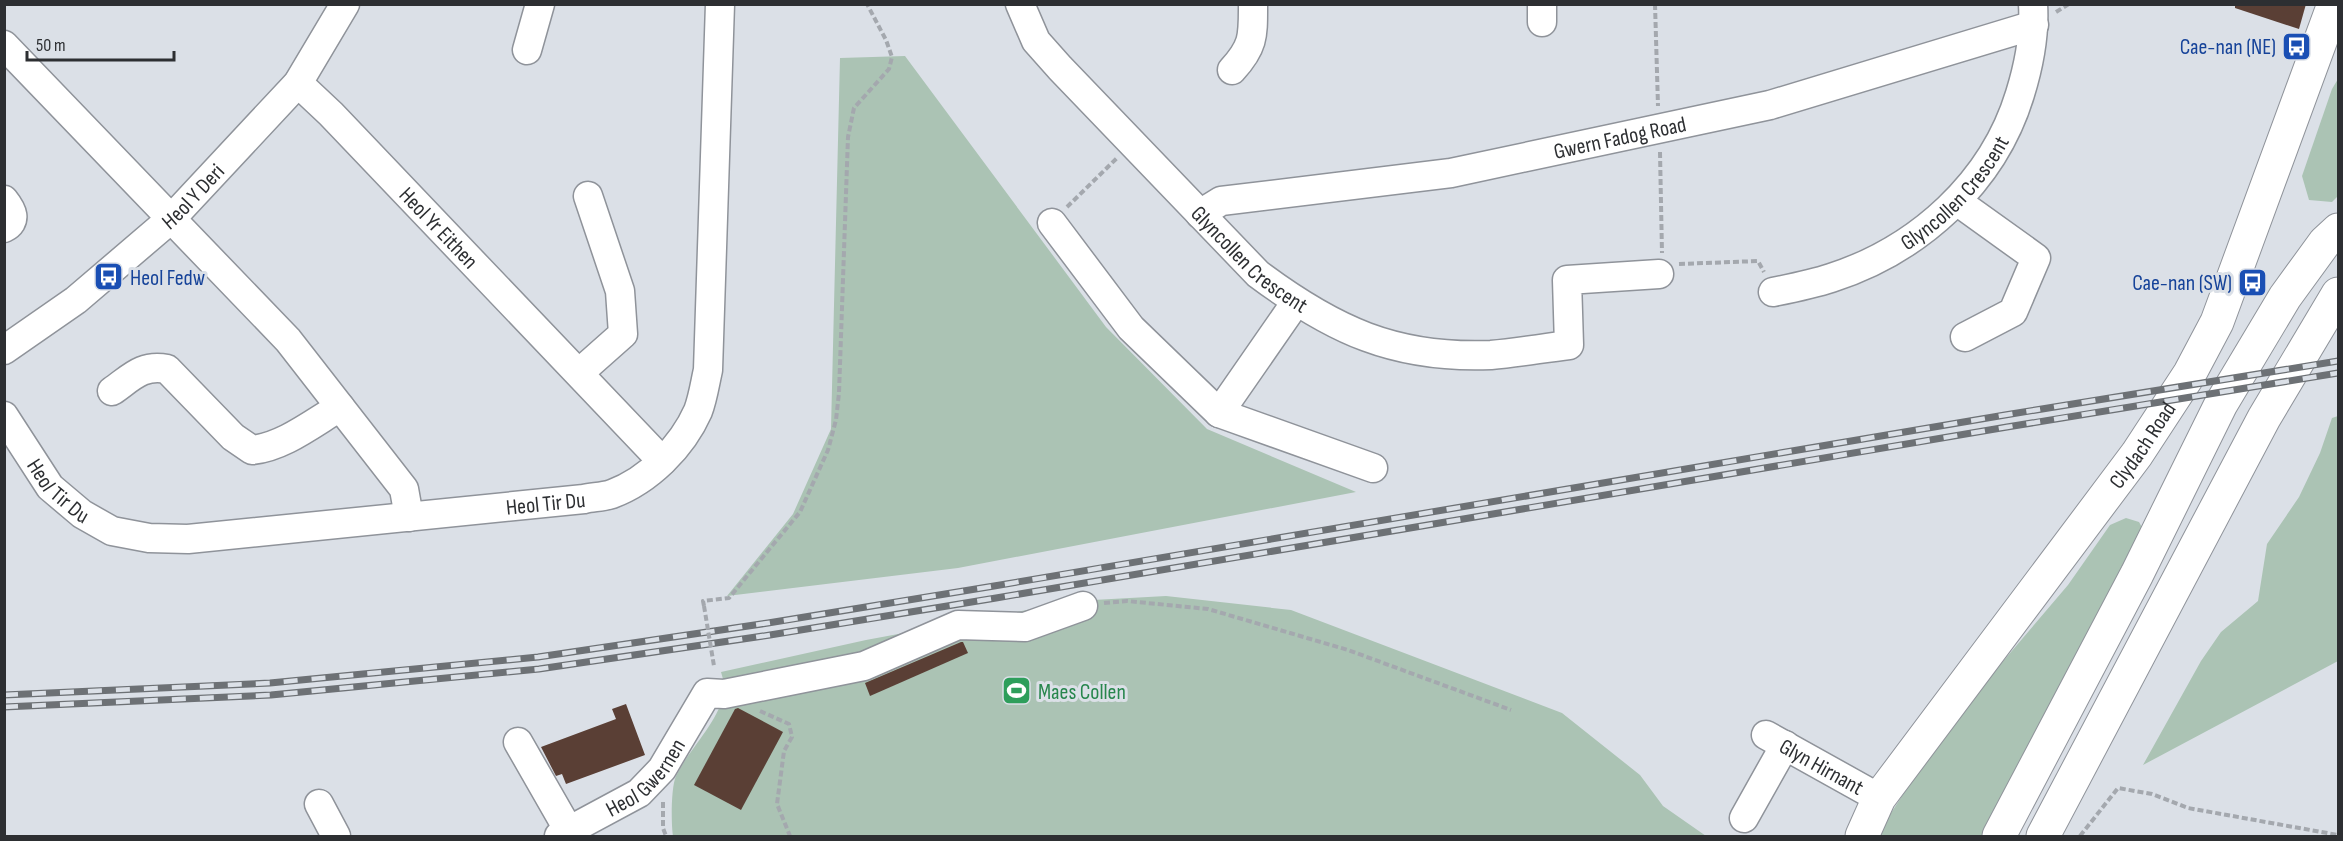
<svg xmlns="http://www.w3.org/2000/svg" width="2343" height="841" viewBox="0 0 2343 841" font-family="'Sofia Sans Condensed',sans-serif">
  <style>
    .green { fill: #abc3b4 }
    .building { fill: #5a3f35 }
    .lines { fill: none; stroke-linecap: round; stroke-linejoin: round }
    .minor-casing { stroke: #8f939a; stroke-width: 31 }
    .major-casing { stroke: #8f939a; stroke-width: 35 }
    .path { stroke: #a4a8ae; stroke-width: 4; stroke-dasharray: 6 3; stroke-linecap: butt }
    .minor { stroke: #fff; stroke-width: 28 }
    .major { stroke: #fff; stroke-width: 33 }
    .rail-casing { stroke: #6d7175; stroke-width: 7 }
    .rail { stroke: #dbe0e7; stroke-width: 4.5; stroke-dasharray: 14; stroke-linecap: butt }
    .path-bridge { stroke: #a4a8ae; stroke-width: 4; stroke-dasharray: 6 3; stroke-linecap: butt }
    .labels { text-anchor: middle; stroke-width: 6; stroke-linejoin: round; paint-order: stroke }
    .transit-label { font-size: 22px; fill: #164399; stroke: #dbe0e7; text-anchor: end }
    .street-label { font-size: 22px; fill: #2d2f32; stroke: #dbe0e7 }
    .leisure-label { font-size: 22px; fill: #27864d; stroke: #dbe0e7; text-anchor: start }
  </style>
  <rect width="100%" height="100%" fill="#dbe0e7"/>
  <!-- green -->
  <g class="green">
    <polygon points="905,56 1106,327 1207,429 1356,492 958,568 727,596 793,514 831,429 840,58"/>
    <polygon points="2338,79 2338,196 2332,202 2309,200 2302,176 2332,89"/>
    <polygon points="2338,416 2338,661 2143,765 2201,661 2221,632 2258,601 2267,544 2299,497 2320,453 2332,418"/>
    <polygon points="2126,518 2139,522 2144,531 1988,836 1876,836 1947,727 2068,585 2110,525"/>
    <path d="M1166,596L1291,610L1562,713L1640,775L1663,806L1706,836H673C671,824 671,787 676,776C690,748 715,726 724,695C726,687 723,679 721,672L866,640L1075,601Z"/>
  </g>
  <!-- building -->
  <g class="building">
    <polygon points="2235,4 2306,4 2299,29 2235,8"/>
    <polygon points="961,642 963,642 968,653 870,696 865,683"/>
    <polygon points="626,704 645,755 566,784 562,774 556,776 541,747 616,719 612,709"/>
    <polygon points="738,708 783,732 741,810 694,785 735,709"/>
  </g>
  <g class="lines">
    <defs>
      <g id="minor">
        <path id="s1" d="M1020,4L1036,41L1060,68L1258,274C1333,330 1395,359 1491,355C1517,353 1543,348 1569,345L1567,280L1659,274"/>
        <polyline points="1542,4 1542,22"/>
        <polyline points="4,45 288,340 404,489 409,517"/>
        <polyline points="527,50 540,4"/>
        <path d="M1232,70C1254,46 1253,36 1253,4"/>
        <path id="s2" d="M298,83L331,114L662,461"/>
        <path d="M4,200C12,210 18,221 4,228"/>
        <polyline points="1958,202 2036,258 2013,312 1965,337"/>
        <path id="s3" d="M1200,214L1221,201L1451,173L1770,105L2034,25"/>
        <polyline points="1052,223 1131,328 1219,413 1373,468"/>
        <path id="s4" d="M1773,292C1793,288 1813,284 1831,278C1918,250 1993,183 2020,94C2029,65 2035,35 2033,4"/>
        <path id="s5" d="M4,350L76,300L172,218L298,83L345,4"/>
        <polyline points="579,373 623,334 620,291 588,196"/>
        <path d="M112,391C131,378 142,364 167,369L233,437L252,450C283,447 313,423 340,407"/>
        <polyline points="1219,413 1296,302"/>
        <path id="s6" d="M4,416L50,487L82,514L112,531L149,538L188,539L584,499C593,497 603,497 612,494C649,480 682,447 698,411C703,398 705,383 708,370L720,4"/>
        <path id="s7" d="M1766,735L1879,798"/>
        <polyline points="518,742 569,831"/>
        <polyline points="319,804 336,836"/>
        <polyline points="1744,818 1785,745"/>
        <path id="s8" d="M559,836L639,793L662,769L707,693L724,694L864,666L958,625L1025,627L1083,606"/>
      </g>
      <g id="major">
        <path id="s9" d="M1862,836L1879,798L2137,454L2190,373L2217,322L2334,4"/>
        <polyline points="1999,836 2137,574 2221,404 2285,297 2325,242 2338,230"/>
        <polyline points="2043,836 2264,418 2338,294"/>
      </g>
    </defs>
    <!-- minor casing -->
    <use href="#minor" class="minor-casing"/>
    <!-- major casing -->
    <use href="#major" class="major-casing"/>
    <!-- path -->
    <g class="path">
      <polyline points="1655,4 1658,106"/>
      <polyline points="2056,12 2069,4"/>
      <polyline points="1660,152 1662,253"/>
      <polyline points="1067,207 1117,158"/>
      <polyline points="1679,264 1758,261 1764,272"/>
      <polyline points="1104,603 1127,601 1208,609 1348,650 1511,710"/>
      <polyline points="704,606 703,601 729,598 800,512 828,450 836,420 839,393 848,137 854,108 889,69 892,57 886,40 867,4"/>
      <polyline points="760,711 789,724 792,737 784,751 777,804 790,836"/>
      <polyline points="663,802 663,828 666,836"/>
      <polyline points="2080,836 2118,788 2152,794 2188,808 2338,835"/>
    </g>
    <!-- minor -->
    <use href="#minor" class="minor"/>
    <!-- major -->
    <use href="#major" class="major"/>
    <defs>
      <g id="rail">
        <polyline points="4,695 270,683 538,657 768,623 994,586 2005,415 2338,361"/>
        <polyline points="4,707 271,695 539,669 770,635 996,598 2007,427 2338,373"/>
      </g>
    </defs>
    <!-- rail casing -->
    <use href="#rail" class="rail-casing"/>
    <!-- rail -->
    <use href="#rail" class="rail"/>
    <!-- path-bridge -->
    <polyline class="path-bridge" points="704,606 714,666"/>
  </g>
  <!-- icons -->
  <defs>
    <symbol id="bus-square" viewBox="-11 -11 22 22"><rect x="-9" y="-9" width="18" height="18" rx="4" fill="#1a4fb4" stroke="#dbe0e7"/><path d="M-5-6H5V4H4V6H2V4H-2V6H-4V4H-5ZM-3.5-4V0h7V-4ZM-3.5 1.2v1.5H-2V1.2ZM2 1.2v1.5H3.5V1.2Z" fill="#fff"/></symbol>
    <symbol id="stadium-square" viewBox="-11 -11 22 22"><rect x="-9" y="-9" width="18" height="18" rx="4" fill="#2e9e5b" stroke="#dbe0e7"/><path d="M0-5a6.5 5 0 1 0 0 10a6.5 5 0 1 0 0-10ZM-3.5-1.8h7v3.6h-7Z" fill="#fff"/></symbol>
  </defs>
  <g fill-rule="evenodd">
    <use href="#bus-square" x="2280" y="30" width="33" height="33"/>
    <use href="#bus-square" x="92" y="260" width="33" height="33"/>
    <use href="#bus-square" x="2236" y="266" width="33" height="33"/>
    <use href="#stadium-square" x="1000" y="674" width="33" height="33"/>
  </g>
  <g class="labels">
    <!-- transit labels -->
    <g class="transit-label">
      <text x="2276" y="54">Cae-nan (NE)</text>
      <text x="130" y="285" text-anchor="start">Heol Fedw</text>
      <text x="2232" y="290">Cae-nan (SW)</text>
    </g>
    <!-- street labels -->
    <g class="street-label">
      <text dy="8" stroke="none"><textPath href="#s3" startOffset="429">Gwern Fadog Road</textPath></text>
      <text dy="8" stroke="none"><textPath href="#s4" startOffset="213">Glyncollen Crescent</textPath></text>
      <text dy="8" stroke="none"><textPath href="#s5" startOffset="244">Heol Y Deri</textPath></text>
      <text dy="8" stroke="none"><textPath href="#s2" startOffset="202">Heol Yr Eithen</textPath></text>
      <text dy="8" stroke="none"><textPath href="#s1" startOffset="346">Glyncollen Crescent</textPath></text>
      <text dy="8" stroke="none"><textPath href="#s9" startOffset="482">Clydach Road</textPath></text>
      <text dy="8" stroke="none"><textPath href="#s6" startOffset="93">Heol Tir Du</textPath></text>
      <text dy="8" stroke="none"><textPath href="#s6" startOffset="597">Heol Tir Du</textPath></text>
      <text dy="8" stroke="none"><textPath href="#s7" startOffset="64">Glyn Hirnant</textPath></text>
      <text dy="8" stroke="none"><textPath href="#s8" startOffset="106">Heol Gwernen</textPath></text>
    </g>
    <!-- leisure labels -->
    <g class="leisure-label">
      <text x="1038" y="699">Maes Collen</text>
    </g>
  </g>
  <!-- border -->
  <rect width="2343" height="841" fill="none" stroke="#2d2f32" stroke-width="12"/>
  <!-- scale -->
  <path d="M27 51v9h147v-9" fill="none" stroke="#2d2f32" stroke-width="3"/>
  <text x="36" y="51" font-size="18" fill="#2d2f32" stroke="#dbe0e7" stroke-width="4.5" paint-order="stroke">50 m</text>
</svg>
